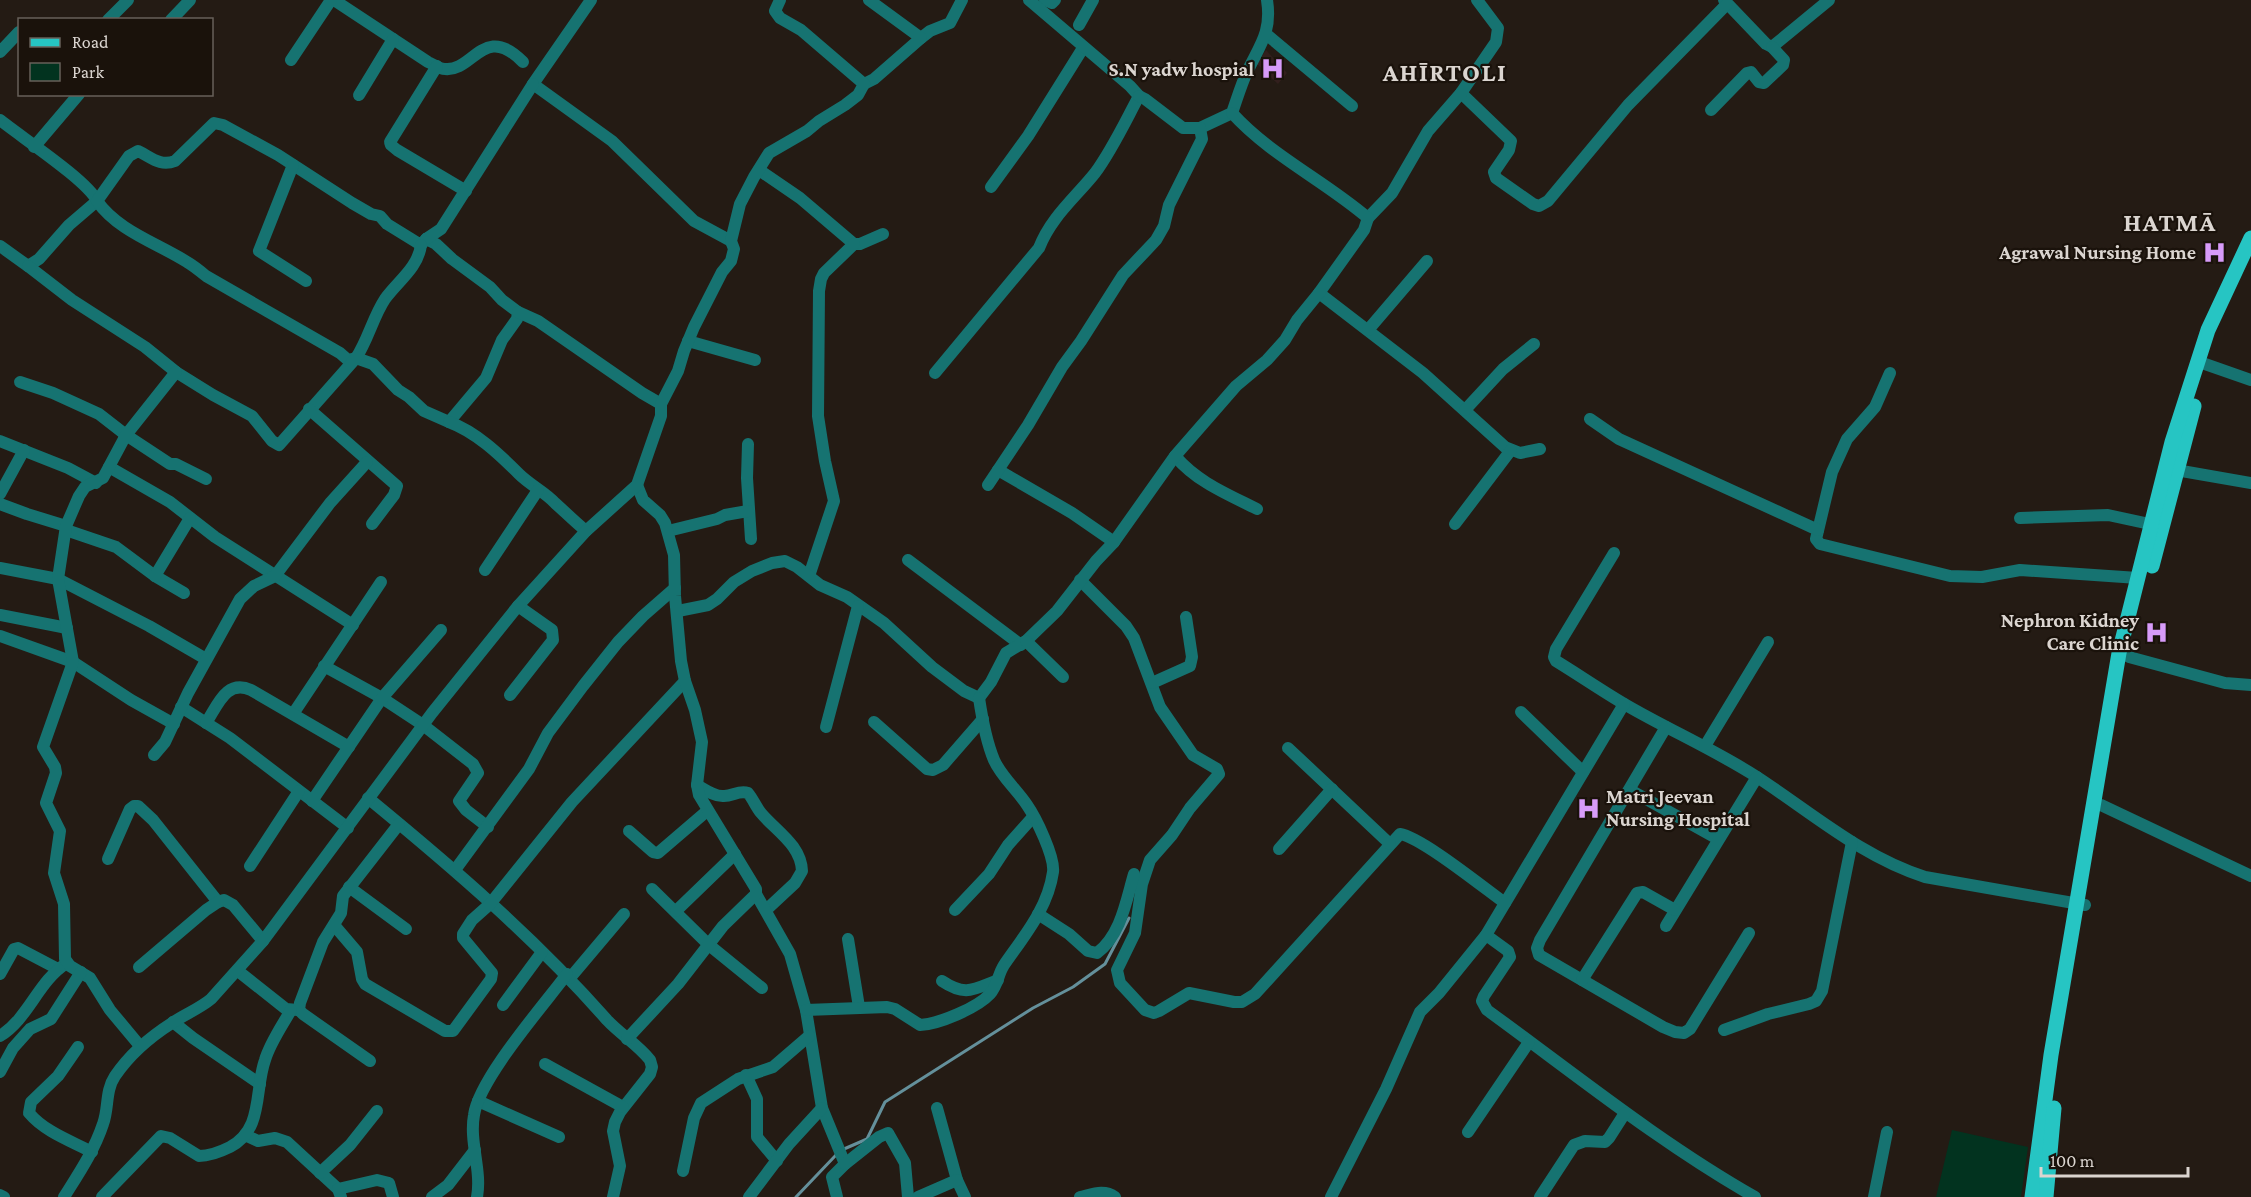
<svg xmlns="http://www.w3.org/2000/svg" width="2251" height="1197" viewBox="0 0 2251 1197" font-family="'Crimson Pro',serif">
  <style>
    .medical { fill: #321f1d }
    .green { fill: #02331f }
    .lines { fill: none; stroke-linecap: round; stroke-linejoin: round }
    .stream { stroke: #64909b; stroke-width: 3 }
    .minor { stroke: #167371; stroke-width: 12 }
    .major { stroke: #26c5c3; stroke-width: 15 }
    .labels { text-anchor: middle; stroke-width: 4.5; stroke-linejoin: round; paint-order: stroke }
    .poi-label { font-size: 20px; font-weight: bold; fill: #dbd5d0; stroke: #1a120b; text-anchor: end }
    .district-label { font-size: 26px; font-weight: bold; letter-spacing: 1.5px; fill: #dbd5d0; stroke: #1a120b }
  </style>
  <rect width="100%" height="100%" fill="#241b14"/>
  <!-- medical -->
  <polygon class="medical" points="1266,50 1287,73 1278,84 1257,64"/>
  <!-- green -->
  <polygon class="green" points="1952,1130 2028,1147 2021,1197 1936,1197"/>
  <g class="lines">
    <!-- stream -->
    <g class="stream">
      <polyline points="844,1149 867,1139 885,1102 1033,1008 1073,987 1105,964 1129,918"/>
      <polyline points="796,1197 836,1155"/>
    </g>
    <!-- minor -->
    <g class="minor">
      <path d="M334,0L428,62C433,64 439,69 445,69C473,72 484,22 523,62"/>
      <polyline points="591,0 533,84 612,141 694,221 731,241"/>
      <polyline points="1045,0 1052,3 1055,0"/>
      <polyline points="1724,0 1766,44 1772,47 1829,0"/>
      <polyline points="108,20 128,0"/>
      <polyline points="171,20 190,0"/>
      <polyline points="1079,25 1093,0"/>
      <polyline points="1266,34 1352,106"/>
      <polyline points="921,38 930,31 950,23 962,0"/>
      <polyline points="0,52 19,32"/>
      <polyline points="291,60 331,0"/>
      <polyline points="437,66 390,142 391,145 397,150 466,191"/>
      <polyline points="864,84 874,79 921,38 869,0"/>
      <polyline points="1461,93 1511,141 1509,150 1494,172 1496,178 1533,204 1539,206 1548,201 1628,105 1727,4"/>
      <polyline points="359,95 393,39"/>
      <polyline points="1711,110 1747,73 1751,72 1759,82 1764,83 1783,65 1784,60 1772,47"/>
      <path d="M0,120C21,137 88,181 97,201L69,225L39,259L28,266L0,246"/>
      <path d="M214,123L223,125L278,155L352,203L371,214L380,216L387,224L421,245L426,239L436,244L452,259L490,287L502,300L518,312L517,319L502,340L486,378L449,422L424,411L409,397L398,390L373,364L356,358L348,360L340,353L206,276C200,271 194,266 187,262C157,243 118,231 97,201L129,156L138,151C151,157 160,167 175,161Z"/>
      <path d="M1200,128L1232,113C1237,99 1241,85 1247,72C1260,45 1272,32 1267,0"/>
      <polyline points="34,147 79,94"/>
      <polyline points="293,165 259,251 306,281"/>
      <polyline points="759,170 800,198 854,244 860,244 883,234"/>
      <polyline points="991,187 1028,136 1083,48"/>
      <polyline points="1368,218 1392,193 1428,131 1461,93 1496,42 1498,28 1477,0"/>
      <polyline points="426,239 441,229 533,84"/>
      <path d="M28,266L72,300L145,347L176,372L213,395L252,416L272,441L279,445L356,358C368,340 373,317 385,299C398,281 418,268 421,245"/>
      <polyline points="1319,293 1423,373 1505,447 1520,453 1540,449"/>
      <polyline points="518,312 538,321 642,393 661,404"/>
      <polyline points="1368,330 1427,261"/>
      <polyline points="688,341 755,360"/>
      <polyline points="2205,364 2251,380"/>
      <path d="M935,373L1039,248C1051,217 1075,198 1095,173C1112,150 1125,122 1139,96L1130,86L1029,0"/>
      <polyline points="1890,373 1875,407 1847,439 1832,472 1816,539 1820,544 1950,576 1982,577 2020,570 2138,578"/>
      <polyline points="20,382 53,393 99,414 126,435 170,464 176,464 206,479"/>
      <polyline points="309,409 397,486 394,495 372,524"/>
      <polyline points="1465,410 1503,369 1534,344"/>
      <polyline points="1590,419 1619,439 1818,530"/>
      <path d="M449,422C476,432 499,454 519,474C530,485 545,492 555,503C565,512 575,522 586,531"/>
      <polyline points="0,441 68,468 96,483"/>
      <polyline points="748,444 747,478 751,539"/>
      <path d="M1175,456C1197,482 1227,494 1257,509"/>
      <polyline points="109,467 170,502 215,537 353,625"/>
      <polyline points="998,470 1072,513 1114,542"/>
      <polyline points="2176,470 2251,483"/>
      <polyline points="988,485 1028,425 1062,367 1081,341 1123,275 1156,240 1164,226 1169,205 1202,139 1200,128 1183,128 1145,99 1139,96"/>
      <polyline points="0,494 24,450"/>
      <polyline points="0,504 27,514 66,526"/>
      <polyline points="2020,518 2108,515 2159,526"/>
      <polyline points="1455,524 1511,450"/>
      <polyline points="66,530 116,547 155,576 184,593"/>
      <polyline points="668,531 717,519 725,515 748,511"/>
      <path d="M1614,553L1556,649L1554,657L1556,661C1579,675 1602,691 1626,705C1669,730 1715,750 1757,777C1812,813 1862,857 1925,877L2085,905"/>
      <polyline points="908,560 1021,645"/>
      <polyline points="0,568 58,579 149,626 206,659"/>
      <polyline points="485,570 538,490"/>
      <polyline points="155,576 190,518"/>
      <polyline points="809,576 834,501 825,461 818,416 819,291 821,279 824,273 854,244"/>
      <path d="M1080,580L1126,626L1134,638L1160,707L1193,755L1217,769L1219,774L1190,808L1172,835L1150,860L1142,884L1135,933L1117,970L1120,983L1145,1010L1154,1013L1159,1011L1189,993L1234,1002H1242L1255,994L1400,834C1421,837 1484,888 1505,903"/>
      <path d="M678,611L708,605L717,599L734,582L752,571L772,563L785,561L797,567L820,585L847,597L884,623L932,667L964,691L979,698L991,682L1006,653L1026,641L1057,611L1096,561L1114,542L1175,456L1236,386L1267,360L1285,340L1297,320L1319,293L1364,230L1368,218C1325,181 1270,155 1232,113"/>
      <polyline points="0,615 67,628"/>
      <polyline points="0,636 73,662 131,700 174,724"/>
      <polyline points="1026,641 1063,677"/>
      <polyline points="2129,657 2225,683 2251,685"/>
      <polyline points="324,666 382,698 423,725 473,764 478,773 459,801 466,810 488,827"/>
      <polyline points="1152,683 1190,666 1192,657 1186,617"/>
      <polyline points="510,695 553,640 552,630 518,606"/>
      <polyline points="181,707 230,738 348,828"/>
      <polyline points="1521,712 1583,772"/>
      <polyline points="293,714 381,582"/>
      <polyline points="874,722 927,769 933,770 943,765 983,719"/>
      <path d="M206,723C218,705 226,679 251,690L349,747"/>
      <polyline points="826,727 858,606"/>
      <polyline points="1666,727 1540,940 1537,948 1539,955 1663,1027 1675,1032 1684,1033 1690,1029 1749,933"/>
      <polyline points="1705,746 1768,642"/>
      <polyline points="1288,748 1390,844"/>
      <polyline points="154,755 165,742 188,693 240,599 254,586 275,576 330,503 367,462"/>
      <path d="M697,785C704,789 715,797 724,796C733,796 739,790 748,793C753,799 756,807 761,813C776,831 801,845 802,871L795,883L766,910"/>
      <polyline points="1630,790 1718,839"/>
      <path d="M368,798C452,867 535,938 607,1020C620,1034 638,1045 650,1060L652,1067L650,1074L620,1112L615,1122L613,1131L620,1166L613,1197"/>
      <polyline points="312,801 382,698 441,630"/>
      <polyline points="2101,805 2251,876"/>
      <polyline points="629,831 653,852 658,853 707,811"/>
      <polyline points="1279,849 1332,789"/>
      <polyline points="108,859 130,809 134,806 138,806 153,820 218,902"/>
      <polyline points="250,866 299,791"/>
      <polyline points="455,870 529,769 548,733 583,686 618,642 643,616 675,588"/>
      <polyline points="349,887 406,929"/>
      <polyline points="652,889 709,945 762,988"/>
      <polyline points="756,894 790,954 806,1010 822,1108 845,1164 832,1177 837,1197"/>
      <polyline points="955,910 989,874 1008,845 1033,817"/>
      <polyline points="676,911 735,854"/>
      <path d="M1038,914L1069,934L1088,951L1097,953C1121,935 1126,901 1134,874"/>
      <polyline points="334,925 357,952 362,979 365,984 445,1031 453,1031 491,979 492,973 463,938 463,934 472,920 490,904 572,802 685,681"/>
      <polyline points="1666,926 1757,777"/>
      <path d="M1486,935L1508,951L1510,957L1484,996L1482,1001L1487,1010C1575,1074 1660,1143 1755,1197"/>
      <polyline points="848,939 859,1007"/>
      <polyline points="139,967 206,910 218,902 224,900 233,905 263,941"/>
      <polyline points="238,971 286,1009 298,1010"/>
      <polyline points="0,974 14,949 18,948 58,969"/>
      <polyline points="570,978 624,914"/>
      <polyline points="1582,980 1637,893 1643,892 1675,910"/>
      <path d="M942,981C966,997 974,989 998,980"/>
      <polyline points="503,1005 542,952"/>
      <path d="M806,1010L887,1007L895,1009L920,1025C939,1024 977,1008 990,994C998,985 998,974 1004,965C1024,936 1048,908 1053,872C1055,857 1036,818 1027,805C1017,790 1001,776 994,760C986,741 982,718 979,698"/>
      <polyline points="173,1022 193,1038 260,1084"/>
      <polyline points="1724,1030 1768,1014 1809,1004 1816,1001 1822,991 1852,842"/>
      <path d="M0,1036C29,1018 38,981 67,963"/>
      <polyline points="627,1039 678,984 723,926 756,894 756,889 699,795 697,785 702,742 695,710 685,681 681,661 675,596 674,555 665,523 660,515 643,500 637,485"/>
      <polyline points="140,1046 110,1010 90,978 70,966 65,959 64,904 54,873 60,831 46,803 56,773 55,767 43,747 73,662 58,579 66,526 79,496 85,487 103,478 126,435 176,372"/>
      <path d="M78,1047L58,1076L31,1102L29,1113C45,1132 71,1141 92,1152"/>
      <polyline points="370,1061 303,1014 299,1010 300,1003 323,942 341,913 343,896 399,824"/>
      <polyline points="545,1064 623,1107"/>
      <polyline points="0,1072 13,1048 30,1029 51,1019 81,972"/>
      <polyline points="746,1075 757,1099 757,1137 777,1161"/>
      <polyline points="478,1101 559,1137"/>
      <polyline points="937,1108 957,1180 965,1197"/>
      <polyline points="1468,1132 1529,1042"/>
      <polyline points="245,1135 258,1141 275,1138 287,1142 338,1189 341,1197"/>
      <polyline points="845,1164 879,1137 888,1133 905,1163 908,1197"/>
      <polyline points="683,1171 694,1118 701,1103 738,1079 773,1067 809,1036"/>
      <polyline points="320,1173 350,1145 377,1111"/>
      <polyline points="338,1189 377,1180 389,1183 393,1197"/>
      <polyline points="0,1195 4,1197"/>
      <path d="M64,1197C79,1173 94,1151 103,1124C109,1108 105,1091 115,1076C130,1054 150,1037 172,1023C185,1014 199,1009 211,999L263,941L432,713L518,606L586,531L637,485L661,416V404L678,371L684,351L694,327L722,272L731,261L734,249L731,241L740,204L754,177L769,153L807,131L819,121L845,105L858,95L864,84L801,30L780,18L775,11L780,0"/>
      <path d="M102,1197L161,1136L170,1138L199,1156C210,1156 220,1152 230,1147C264,1129 254,1091 265,1060C270,1043 282,1026 291,1010"/>
      <polyline points="432,1197 448,1185 475,1150"/>
      <path d="M477,1197C482,1170 469,1142 474,1115C479,1079 543,1006 567,974"/>
      <polyline points="749,1197 789,1144 822,1108"/>
      <polyline points="918,1197 957,1180"/>
      <path d="M1080,1197C1093,1194 1104,1189 1115,1197"/>
      <polyline points="1331,1197 1386,1089 1420,1012 1439,993 1486,935 1624,704"/>
      <polyline points="1540,1197 1574,1145 1585,1141 1605,1142 1609,1138 1625,1113"/>
      <polyline points="1874,1197 1887,1132"/>
    </g>
    <!-- major -->
    <g class="major">
      <polyline points="2152,566 2194,406"/>
      <polyline points="2032,1197 2051,1055 2119,653 2172,442 2208,330 2251,238"/>
      <polyline points="2046,1197 2054,1108"/>
    </g>
  </g>
  <!-- icons -->
  <defs>
    <symbol id="hospital-bare" viewBox="-9 -9 18 18"><path d="M-5-5h3v3.5h4V-5h3V5h-3V1.5h-4V5h-3Z" fill="#d79bf9" stroke="#1a120b" stroke-width="2.5" paint-order="stroke"/></symbol>
  </defs>
  <g fill-rule="evenodd">
    <use href="#hospital-bare" x="1256" y="52" width="33" height="33"/>
    <use href="#hospital-bare" x="2198" y="236" width="33" height="33"/>
    <use href="#hospital-bare" x="2140" y="616" width="33" height="33"/>
    <use href="#hospital-bare" x="1572" y="792" width="33" height="33"/>
  </g>
  <g class="labels">
    <!-- poi labels -->
    <g class="poi-label">
      <text x="1254" y="76">S.N yadw hospial</text>
      <text x="2196" y="259">Agrawal Nursing Home</text>
      <text x="2139" y="627">Nephron Kidney<tspan x="2139" dy="23">Care Clinic</tspan></text>
      <text x="1606" y="803" text-anchor="start">Matri Jeevan<tspan x="1606" dy="23">Nursing Hospital</tspan></text>
    </g>
    <!-- district labels -->
    <g class="district-label">
      <text x="1445" y="81">AHĪRTOLI</text>
      <text x="2170" y="231">HATMĀ</text>
    </g>
  </g>
  <!-- legend -->
  <rect x="18" y="18" width="195" height="78" fill="#1a120b" stroke="#67605a" stroke-width="1.5"/>
  <rect x="30" y="38" width="30" height="9" fill="#26c5c3" stroke="#67605a" stroke-width="1.5"/>
  <text x="72" y="48" font-size="18" fill="#dbd5d0">Road</text>
  <rect x="30" y="63" width="30" height="18" fill="#02331f" stroke="#67605a" stroke-width="1.5"/>
  <text x="72" y="78" font-size="18" fill="#dbd5d0">Park</text>
  <!-- scale -->
  <path d="M2041 1167v9h147v-9" fill="none" stroke="#dbd5d0" stroke-width="3"/>
  <text x="2050" y="1167" font-size="18" fill="#dbd5d0" stroke="#1a120b" stroke-width="4.5" paint-order="stroke">100 m</text>
</svg>
